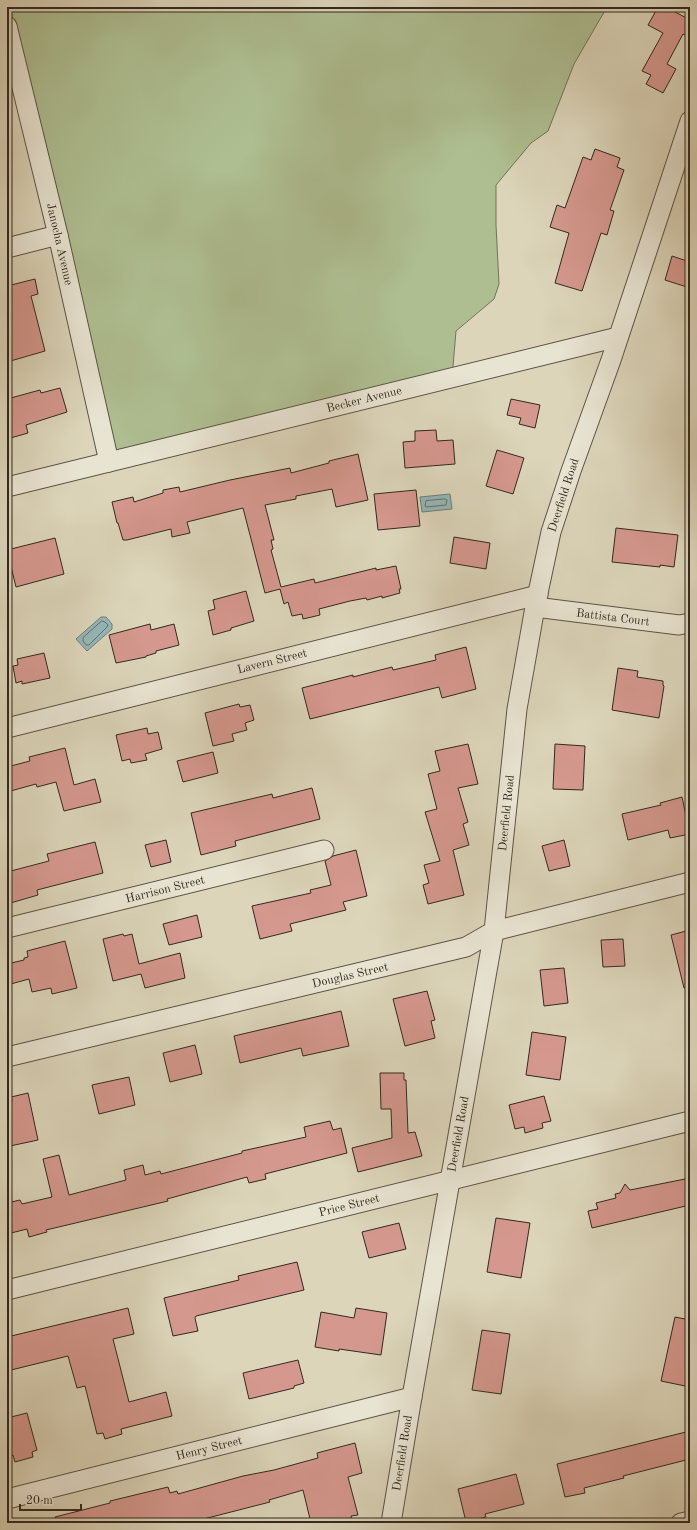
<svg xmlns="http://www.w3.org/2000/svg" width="697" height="1530" viewBox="0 0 697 1530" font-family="'Old Standard TT',serif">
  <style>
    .green { fill: #aebe91; stroke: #707458 }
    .water { fill: #95b7b8; stroke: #6d7e7b }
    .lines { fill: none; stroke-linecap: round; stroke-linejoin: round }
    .shore { stroke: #64706c; stroke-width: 1 }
    .building { fill: #d5988e; stroke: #32291f }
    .street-casing { stroke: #5c5446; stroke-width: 21 }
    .street { stroke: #e8e4d2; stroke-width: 19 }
    .labels { text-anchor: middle; stroke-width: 4; stroke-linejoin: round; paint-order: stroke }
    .street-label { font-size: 12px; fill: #32291f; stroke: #e8e4d2 }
  </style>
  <rect width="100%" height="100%" fill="#dcd5ba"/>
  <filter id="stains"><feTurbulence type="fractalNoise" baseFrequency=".005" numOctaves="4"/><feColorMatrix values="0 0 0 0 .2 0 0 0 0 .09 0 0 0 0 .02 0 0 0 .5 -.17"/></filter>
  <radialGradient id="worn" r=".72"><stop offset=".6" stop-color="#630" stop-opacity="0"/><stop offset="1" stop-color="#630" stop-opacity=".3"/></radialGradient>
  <!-- green -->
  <polygon class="green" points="7,7 607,7 574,64 548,131 531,143 496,185 496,225 499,284 494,299 456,331 452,378 109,462 7,26"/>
  <!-- water -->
  <g class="water">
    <polygon points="450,494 452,509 422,512 420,497"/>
    <polygon points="101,617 106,617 112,624 112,629 87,651 76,639"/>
  </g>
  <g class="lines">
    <!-- shore -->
    <g class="shore">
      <polygon points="445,499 447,500 446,505 427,507 425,506 426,501"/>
      <polygon points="102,621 105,622 108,625 107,627 89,645 86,645 83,641 83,638"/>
    </g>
  </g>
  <!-- building -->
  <g class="building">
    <polygon points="658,7 666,7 690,20 690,38 683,34 667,64 676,69 663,93 646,84 651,75 642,71 663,33 648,25"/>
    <polygon points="595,149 620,158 617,167 624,170 610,210 614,211 607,235 601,233 582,291 555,283 569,233 550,227 557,205 565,208 583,157 591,160"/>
    <polygon points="672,256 690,262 690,288 665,280"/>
    <polygon points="35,279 38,294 31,296 45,351 7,362 7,286"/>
    <polygon points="60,388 67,412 26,425 28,433 7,439 7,399 40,390 41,393"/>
    <polygon points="511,399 540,405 535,428 519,424 521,418 507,415"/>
    <polygon points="436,430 437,441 453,440 455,464 405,468 403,442 415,441 415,431"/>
    <polygon points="497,450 524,458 513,494 486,486"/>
    <polygon points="358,454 368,500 336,507 332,489 296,496 296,499 265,505 274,540 271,540 273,549 271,550 281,587 314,579 315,583 376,568 376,570 396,566 401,589 399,589 400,593 382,598 382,596 367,600 366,598 350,601 319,609 320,615 303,619 302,614 292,616 288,602 284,604 280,589 265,593 243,508 187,522 190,533 172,537 171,529 127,540 123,540 118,523 117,523 112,502 133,497 134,502 163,493 163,490 179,487 180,492 230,480 290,468 291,473 329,463 329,461"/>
    <polygon points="416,490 420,526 378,530 374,494"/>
    <polygon points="616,528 678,535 674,567 660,565 660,567 612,562"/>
    <polygon points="454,537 490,543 486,569 450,563"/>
    <polygon points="55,538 64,574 16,587 7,550"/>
    <polygon points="246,591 254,621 231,628 231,630 213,635 208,611 215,609 213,600"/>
    <polygon points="150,624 151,630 174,624 179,645 156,651 156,653 146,656 146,657 116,663 109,635"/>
    <polygon points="466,647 476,689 442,698 439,687 310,719 302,688 353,675 353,677 392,667 393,670 436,660 435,655"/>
    <polygon points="44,653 50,678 22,684 22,681 16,683 13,666 18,665 17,659"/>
    <polygon points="618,668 638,671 637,677 663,681 663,685 664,686 659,718 612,710"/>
    <polygon points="239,704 240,707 250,705 254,720 245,723 247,730 232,734 234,741 213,746 205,713"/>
    <polygon points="147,728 148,734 158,732 162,749 145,754 147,760 131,763 130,759 122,761 116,735"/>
    <polygon points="468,744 478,784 458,788 468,822 463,824 469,845 453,850 464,895 428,904 423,885 429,883 424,865 440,861 425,812 437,809 428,774 440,771 435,751"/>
    <polygon points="555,744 585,746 583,790 553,789"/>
    <polygon points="65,748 74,785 95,779 101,802 64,811 56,782 37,787 36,784 7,792 7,767 30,761 29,757"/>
    <polygon points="213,752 218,773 183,782 177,761"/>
    <polygon points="312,788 320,819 235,841 236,846 201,855 191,813 272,794 273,798"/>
    <polygon points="682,797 690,834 670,838 668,830 628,840 622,814 661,805 660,803"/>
    <polygon points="166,840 171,862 151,867 145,845"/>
    <polygon points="564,840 570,866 549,871 542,846"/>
    <polygon points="95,842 103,873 37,890 38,895 7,904 7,872 49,861 47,854"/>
    <polygon points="356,850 367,896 343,902 346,910 290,924 292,931 260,939 252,906 311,893 310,890 331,885 325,861 333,856"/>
    <polygon points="197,915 202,937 169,945 163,924"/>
    <polygon points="690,930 690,988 684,988 671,935"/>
    <polygon points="123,934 124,936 132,934 139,964 180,953 185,978 145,988 141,974 113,981 103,939"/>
    <polygon points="623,939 625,966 603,967 601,940"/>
    <polygon points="65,941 77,988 52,994 51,988 32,992 29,979 7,985 7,964 24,960 24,958 28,957 27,951"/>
    <polygon points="564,968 568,1003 544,1006 540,970"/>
    <polygon points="427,991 435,1020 431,1021 435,1038 405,1046 393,999"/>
    <polygon points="341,1011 349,1046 303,1056 301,1048 240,1063 234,1036"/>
    <polygon points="532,1032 566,1037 560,1080 526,1075"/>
    <polygon points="195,1045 202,1074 170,1082 163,1053"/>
    <polygon points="380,1073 404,1073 404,1080 406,1080 408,1133 415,1132 422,1156 358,1172 352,1148 392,1138 391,1109 381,1109"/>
    <polygon points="129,1077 135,1105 99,1114 92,1085"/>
    <polygon points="28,1093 38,1140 10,1146 7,1130 7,1102 12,1101 11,1097"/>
    <polygon points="544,1096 551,1121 542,1123 543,1128 525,1133 524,1127 515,1129 509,1105"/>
    <polygon points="330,1121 333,1130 341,1128 347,1153 265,1174 266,1179 249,1183 247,1177 167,1199 168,1201 46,1230 47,1232 29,1237 27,1229 7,1234 7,1203 20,1200 22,1204 52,1197 43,1159 59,1155 69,1195 126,1180 124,1170 143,1165 145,1175 160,1171 161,1174 242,1153 242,1151 306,1137 304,1127"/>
    <polygon points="690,1178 690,1205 592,1228 588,1211 598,1209 596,1203 616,1198 615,1194 620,1193 625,1184 630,1190"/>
    <polygon points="496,1218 530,1223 521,1278 487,1272"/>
    <polygon points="399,1223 406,1249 369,1258 362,1232"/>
    <polygon points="297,1262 304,1290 196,1316 195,1318 198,1331 173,1336 164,1298 239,1280 238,1276"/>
    <polygon points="128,1308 134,1334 113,1339 129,1402 166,1392 172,1416 121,1429 122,1434 105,1439 103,1433 97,1434 85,1386 77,1388 68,1356 7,1371 7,1337"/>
    <polygon points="356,1308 387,1313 381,1355 339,1349 339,1351 315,1347 321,1312 354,1318"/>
    <polygon points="675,1317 690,1320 690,1387 661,1381"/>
    <polygon points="482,1330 510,1334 501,1394 472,1390"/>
    <polygon points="298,1360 304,1383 294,1386 294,1388 249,1399 243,1373"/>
    <polygon points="27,1413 37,1450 32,1452 33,1457 15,1462 13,1455 7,1457 7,1418"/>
    <polygon points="690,1431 690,1459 623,1476 624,1478 584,1488 585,1493 565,1497 557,1464"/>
    <polygon points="355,1443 362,1473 348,1477 358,1515 351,1516 353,1523 311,1523 303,1490 269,1500 270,1502 188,1523 56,1523 55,1517 110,1503 110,1501 168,1487 170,1493 177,1491 178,1494 243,1476 274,1470 318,1458 317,1453"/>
    <polygon points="516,1474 524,1504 485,1514 486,1517 466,1522 458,1489"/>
  </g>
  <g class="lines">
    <defs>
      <g id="street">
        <polyline points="7,26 58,235 109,462"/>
        <polyline points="7,248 58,235"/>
        <polyline points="7,487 618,337"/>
        <polyline points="535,607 679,625 690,623"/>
        <polyline points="7,728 538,595"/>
        <polyline points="7,928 324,850"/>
        <polyline points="7,1057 466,947 494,931 690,882"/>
        <polyline points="7,1290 690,1121"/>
        <polyline points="7,1499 412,1397"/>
        <polyline points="391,1523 412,1397 494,931 517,709 535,607 551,532 571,471 611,360 690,121"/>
        <polyline points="681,1523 690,1521"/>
      </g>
    </defs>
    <!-- street casing -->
    <use href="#street" class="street-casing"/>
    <!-- street -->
    <use href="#street" class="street"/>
  </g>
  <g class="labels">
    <!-- street labels -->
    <g class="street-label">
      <text transform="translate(60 244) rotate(77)" y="4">Janocha Avenue</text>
      <text transform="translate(364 399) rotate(-14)" y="4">Becker Avenue</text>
      <text transform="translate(563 495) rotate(-72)" y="4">Deerfield Road</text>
      <text transform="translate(613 617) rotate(7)" y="4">Battista Court</text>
      <text transform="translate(272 661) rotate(-14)" y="4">Lavern Street</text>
      <text transform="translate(506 813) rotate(-84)" y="4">Deerfield Road</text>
      <text transform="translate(165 889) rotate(-14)" y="4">Harrison Street</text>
      <text transform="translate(350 975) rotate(-13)" y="4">Douglas Street</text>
      <text transform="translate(458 1134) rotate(-80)" y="4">Deerfield Road</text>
      <text transform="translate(349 1205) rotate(-14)" y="4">Price Street</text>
      <text transform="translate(209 1448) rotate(-14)" y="4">Henry Street</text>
      <text transform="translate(402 1453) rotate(-81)" y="4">Deerfield Road</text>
    </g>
  </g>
  <!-- margin -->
  <rect width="697" height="1530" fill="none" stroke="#dcd5ba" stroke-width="24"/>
  <rect x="8" y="8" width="681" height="1514" fill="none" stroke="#32291f" stroke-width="2"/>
  <rect x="12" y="12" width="673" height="1506" fill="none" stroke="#32291f"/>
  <!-- scale -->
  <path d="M20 1504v6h61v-6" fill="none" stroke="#32291f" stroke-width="2"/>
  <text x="26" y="1504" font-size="12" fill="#32291f" stroke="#e8e4d2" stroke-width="3" paint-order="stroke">20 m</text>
  <rect width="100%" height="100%" filter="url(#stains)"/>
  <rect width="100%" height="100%" fill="url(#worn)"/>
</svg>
